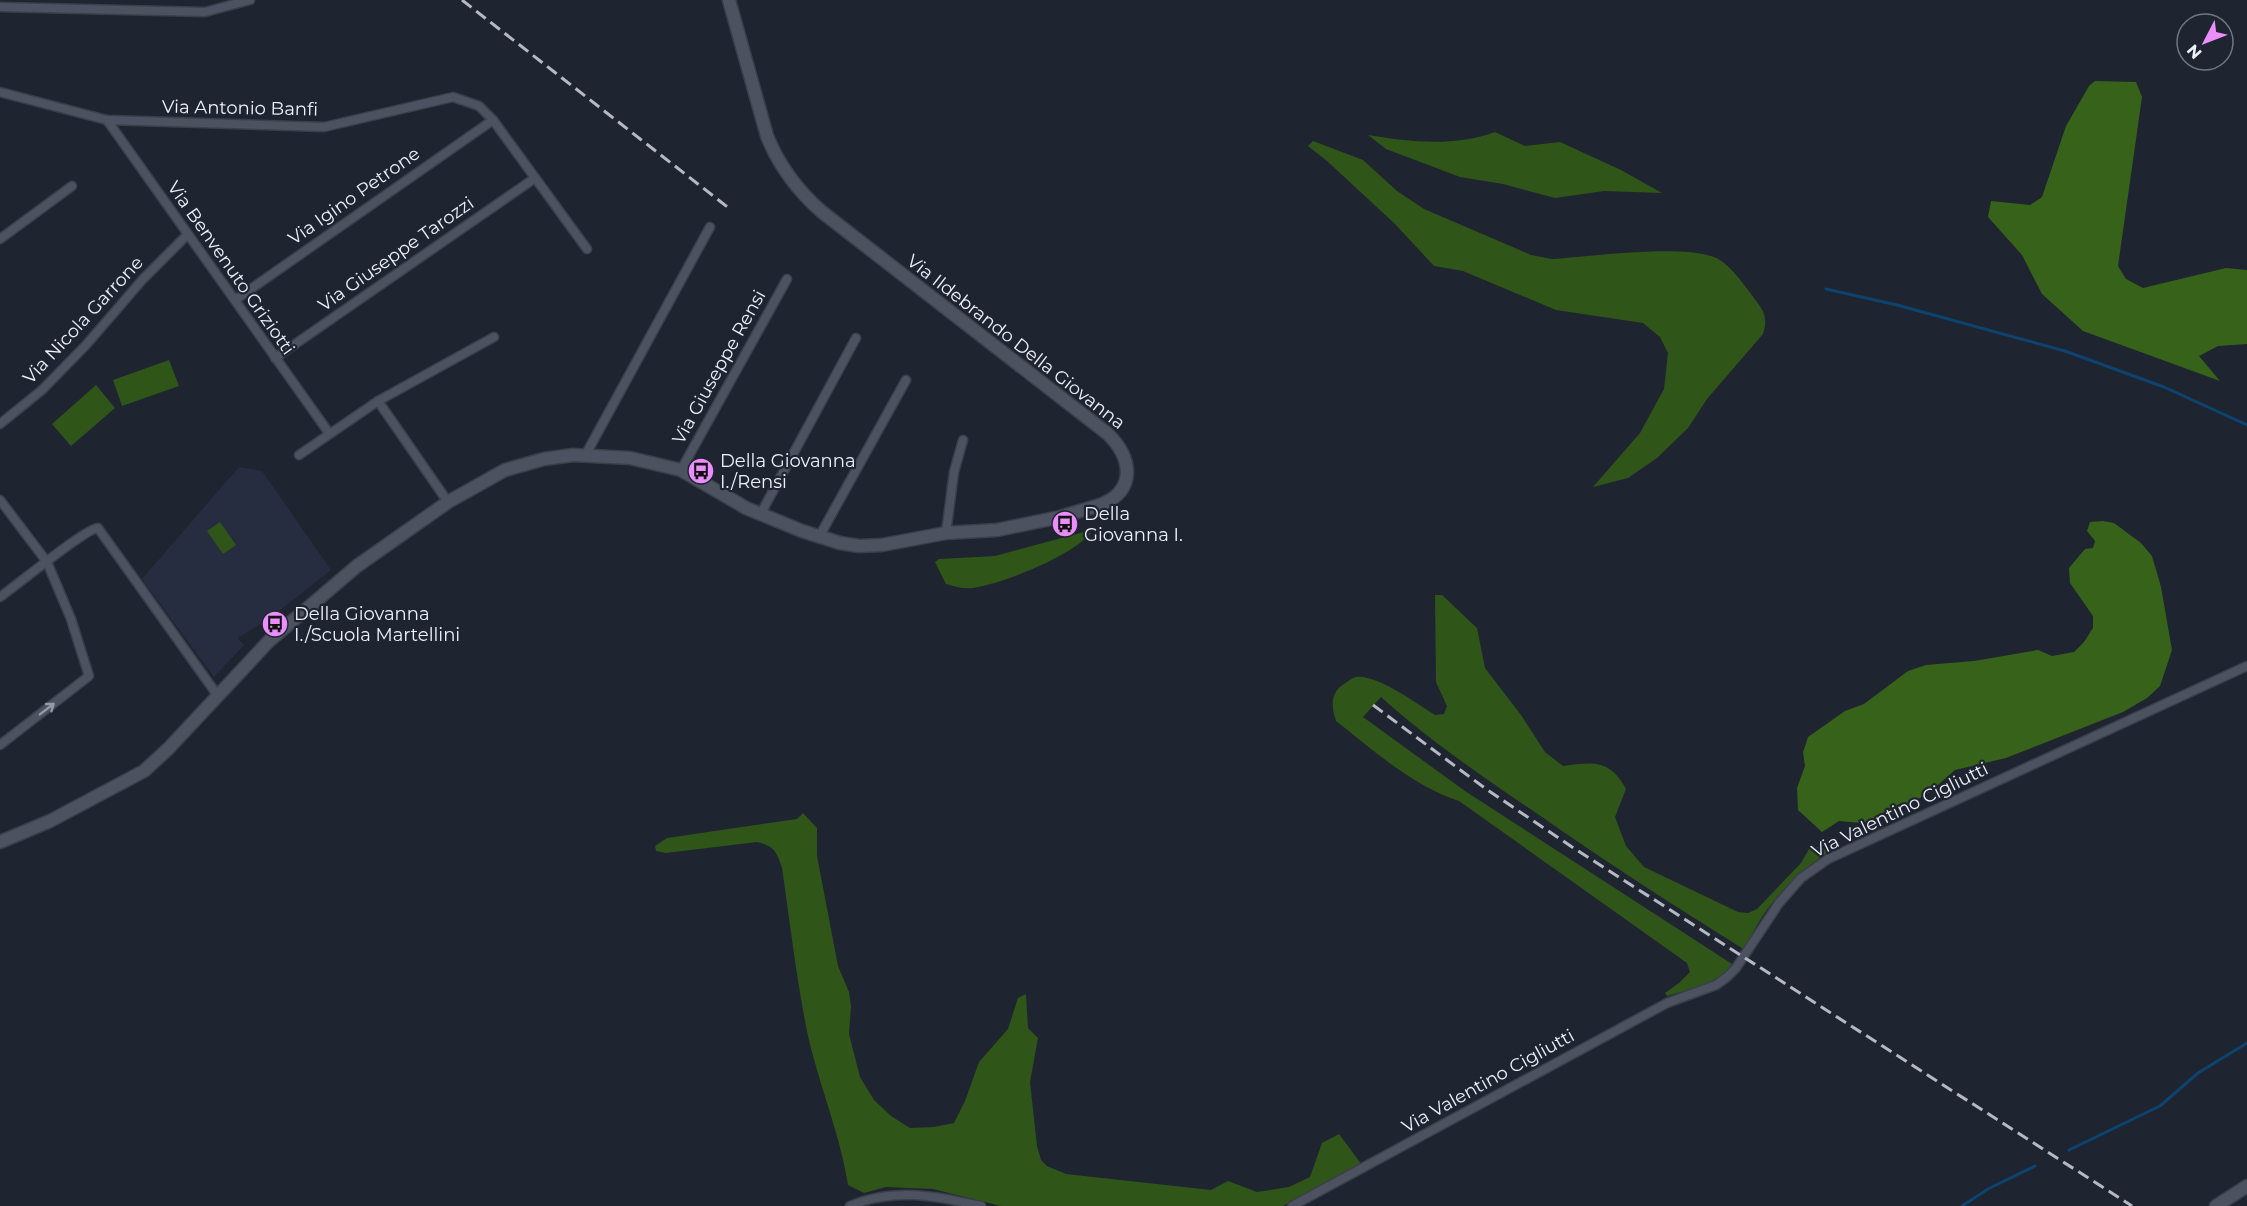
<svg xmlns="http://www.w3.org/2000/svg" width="2247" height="1206" viewBox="0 0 2247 1206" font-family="Montserrat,sans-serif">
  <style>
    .built { fill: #272d40 }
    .green { fill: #305518 }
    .forest { fill: #376219 }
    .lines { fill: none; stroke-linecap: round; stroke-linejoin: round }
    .stream { stroke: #0d446f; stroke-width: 3 }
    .street-casing { stroke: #3b3f4a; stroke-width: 11 }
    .secondary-casing { stroke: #3b3f4a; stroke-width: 15 }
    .street { stroke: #4d5261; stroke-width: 8 }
    .secondary { stroke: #4d5261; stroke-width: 12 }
    .rail { stroke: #b6b9c3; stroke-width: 3; stroke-dasharray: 12 6; stroke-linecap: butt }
    .oneway { stroke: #959aa6 }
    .labels { text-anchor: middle; stroke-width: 4.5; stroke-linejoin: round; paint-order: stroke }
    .street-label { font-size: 18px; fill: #eef1fa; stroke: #1f2431 }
    .poi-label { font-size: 18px; fill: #eef1fa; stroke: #1f2431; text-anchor: start }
  </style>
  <rect width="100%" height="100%" fill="#1f2431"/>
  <!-- built -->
  <polygon class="built" points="239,467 262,471 331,570 274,615 238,638 244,645 214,677 142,579"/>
  <!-- green -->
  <g class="green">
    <path d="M1495,132L1525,146L1560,142L1621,170L1662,193L1604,191L1555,198L1503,184L1460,177L1386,149L1368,135C1409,142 1455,147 1495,132Z"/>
    <path d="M1313,141L1363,160L1397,191L1424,209L1531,255L1552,259C1589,257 1692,242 1720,260C1733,269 1742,282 1751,294C1762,309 1769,315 1763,334L1707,399L1688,428L1657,458L1628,478L1593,487L1640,433L1664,389L1668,353L1660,337L1643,323L1556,310L1463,271L1434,266L1395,224L1327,161L1308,146Z"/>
    <polygon points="169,360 179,386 122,406 113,380"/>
    <polygon points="96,385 115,408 71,446 52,424"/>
    <polygon points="220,522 236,545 223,554 207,531"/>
    <path d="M1084,532L1091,533C1071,556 1009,581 978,587C967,590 956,587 946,584L935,562L939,559L995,556Z"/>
    <path d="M1435,595H1442L1477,628L1485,668L1521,715L1545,752L1563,766C1593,762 1610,759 1626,789L1615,817L1626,846L1644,867L1738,912L1748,913L1757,909L1801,863L1809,849L1821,846L1828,852C1792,877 1761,909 1745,950C1676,907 1608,863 1542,817C1486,779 1431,742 1381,697L1363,717L1465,791L1732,964C1718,986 1690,989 1667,996L1665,993L1679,983L1690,972L1687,963L1459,801C1411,785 1376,752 1336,721C1332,709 1330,696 1340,687C1344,684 1352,678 1356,677C1377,674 1417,704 1435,715L1444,714L1447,706L1436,682Z"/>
    <path d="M803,813L817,828V856L838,966L849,992L851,1006L849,1034L860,1077L874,1100L891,1116L910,1128L934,1127L954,1123L965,1101L979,1062L1008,1029L1018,998L1026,994L1028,1028L1038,1038L1030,1082L1037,1146L1041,1160L1047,1166L1066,1174L1211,1190L1228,1181L1257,1192L1289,1187L1310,1177L1322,1143L1339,1134L1362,1165L1283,1206H1001L933,1189L886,1187L864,1193L848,1185C840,1133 818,1083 807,1031C796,977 790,922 782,868C777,852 774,846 757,842L666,853L656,851L655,846L667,838L797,819Z"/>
  </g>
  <!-- forest -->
  <g class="forest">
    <polygon points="2095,81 2136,82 2142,97 2118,266 2126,279 2143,288 2226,268 2247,270 2247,344 2218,346 2199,356 2220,381 2083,331 2042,294 2022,255 1988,217 1991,201 2030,205 2042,197 2066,126 2089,86"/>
    <polygon points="2103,521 2114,523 2141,543 2152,556 2161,587 2172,650 2160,686 2147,698 2123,712 2006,758 1955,770 1930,792 1891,815 1861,823 1839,821 1822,832 1798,810 1797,788 1805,766 1803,752 1808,737 1845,711 1864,704 1908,671 1926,665 1974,661 2038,650 2052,656 2074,652 2084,642 2093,628 2093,616 2070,583 2069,568 2085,549 2093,548 2095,541 2087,531 2090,522"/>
  </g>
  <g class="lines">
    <!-- stream -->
    <g class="stream">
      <polyline points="1826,289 1897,305 2065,351 2164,387 2247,425"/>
      <polyline points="2069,1150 2160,1106 2198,1073 2247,1043"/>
      <polyline points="1962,1206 1988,1189 2035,1166"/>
    </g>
    <defs>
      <g id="street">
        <polyline points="0,7 205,12 250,0"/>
        <polyline points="0,92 107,120 324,127 453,97 479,106 493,120 587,249"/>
        <polyline points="107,120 329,433"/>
        <polyline points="0,239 72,186"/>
        <polyline points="235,300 493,120"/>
        <polyline points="275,358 535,178"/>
        <polyline points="378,401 448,502"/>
        <polyline points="0,424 42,390 86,345 143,279 187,235"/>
        <polyline points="586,454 710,227"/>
        <polyline points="299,455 378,401 494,337"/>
        <polyline points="681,470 787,279"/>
        <polyline points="0,500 47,562 71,619 89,676 0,745"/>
        <polyline points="760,515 856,338"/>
        <polyline points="946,533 954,472 963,440"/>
        <polyline points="819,537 906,380"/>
        <path d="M0,597C16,586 86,528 98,528L218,696"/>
        <path d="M850,1206C893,1187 937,1196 981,1206"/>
        <polyline points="1292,1206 1667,1003 1716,985 1727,977 1736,968 1779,903 1801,878 1828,859 2247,666"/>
      </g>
      <g id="secondary">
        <path d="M0,842L50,821L144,771L168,749L269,641L357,566L448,502L505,470L544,459L573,455L630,458L681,470L746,508L802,531L840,543L859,546L882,545L946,533L997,530L1060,517L1100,505C1137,491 1132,458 1108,434L822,212C798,191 779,166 767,136L729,0"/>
        <polyline points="2216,1206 2247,1186"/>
      </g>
    </defs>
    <!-- street casing -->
    <use href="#street" class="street-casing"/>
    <!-- secondary casing -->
    <use href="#secondary" class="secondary-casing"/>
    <!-- street -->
    <use href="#street" class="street"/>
    <!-- secondary -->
    <use href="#secondary" class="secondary"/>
    <!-- rail -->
    <g class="rail">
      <polyline points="462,0 730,209"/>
      <polyline points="1373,705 1486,789 1572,847 2132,1206"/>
    </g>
  </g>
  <!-- one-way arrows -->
  <defs><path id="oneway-shaft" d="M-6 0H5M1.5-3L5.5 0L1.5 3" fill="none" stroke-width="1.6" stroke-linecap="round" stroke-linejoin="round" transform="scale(1.5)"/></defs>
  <use class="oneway" href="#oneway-shaft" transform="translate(47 709) rotate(-37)"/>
  <!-- icons -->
  <defs>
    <symbol id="bus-disc" viewBox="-11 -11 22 22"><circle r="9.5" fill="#eb8dfb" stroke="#1f2431"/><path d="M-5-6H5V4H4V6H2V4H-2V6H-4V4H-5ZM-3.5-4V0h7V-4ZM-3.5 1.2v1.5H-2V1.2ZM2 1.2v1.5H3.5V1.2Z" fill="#111"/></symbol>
  </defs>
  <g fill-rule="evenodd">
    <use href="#bus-disc" x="686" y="456" width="30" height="30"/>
    <use href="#bus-disc" x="1050" y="509" width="30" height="30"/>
    <use href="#bus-disc" x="260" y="609" width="30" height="30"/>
  </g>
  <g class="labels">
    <!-- street labels -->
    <g class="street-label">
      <text transform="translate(240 108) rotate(1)" y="6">Via Antonio Banfi</text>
      <text transform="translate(354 196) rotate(-35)" y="6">Via Igino Petrone</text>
      <text transform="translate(396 254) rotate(-35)" y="6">Via Giuseppe Tarozzi</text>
      <text transform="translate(231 268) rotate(55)" y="6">Via Benvenuto Griziotti</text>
      <text transform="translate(83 320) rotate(-47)" y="6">Via Nicola Garrone</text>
      <text transform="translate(1016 342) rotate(38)" y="6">Via Ildebrando Della Giovanna</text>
      <text transform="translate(719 367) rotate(-61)" y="6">Via Giuseppe Rensi</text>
      <text transform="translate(1900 810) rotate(-26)" y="6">Via Valentino Cigliutti</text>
      <text transform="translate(1488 1081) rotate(-29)" y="6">Via Valentino Cigliutti</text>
    </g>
    <!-- poi labels -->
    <g class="poi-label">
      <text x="720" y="467">Della Giovanna<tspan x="720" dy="21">I./Rensi</tspan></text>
      <text x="1084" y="520">Della<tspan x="1084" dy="21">Giovanna I.</tspan></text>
      <text x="294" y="620">Della Giovanna<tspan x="294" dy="21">I./Scuola Martellini</tspan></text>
    </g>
  </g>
  <!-- north arrow -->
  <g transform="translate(2205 42) rotate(228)"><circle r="28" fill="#1f2431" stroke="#727681" stroke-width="1.5"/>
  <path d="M0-4.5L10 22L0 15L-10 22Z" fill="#eb8dfb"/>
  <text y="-9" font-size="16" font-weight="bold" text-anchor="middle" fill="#eef1fa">N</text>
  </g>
</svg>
